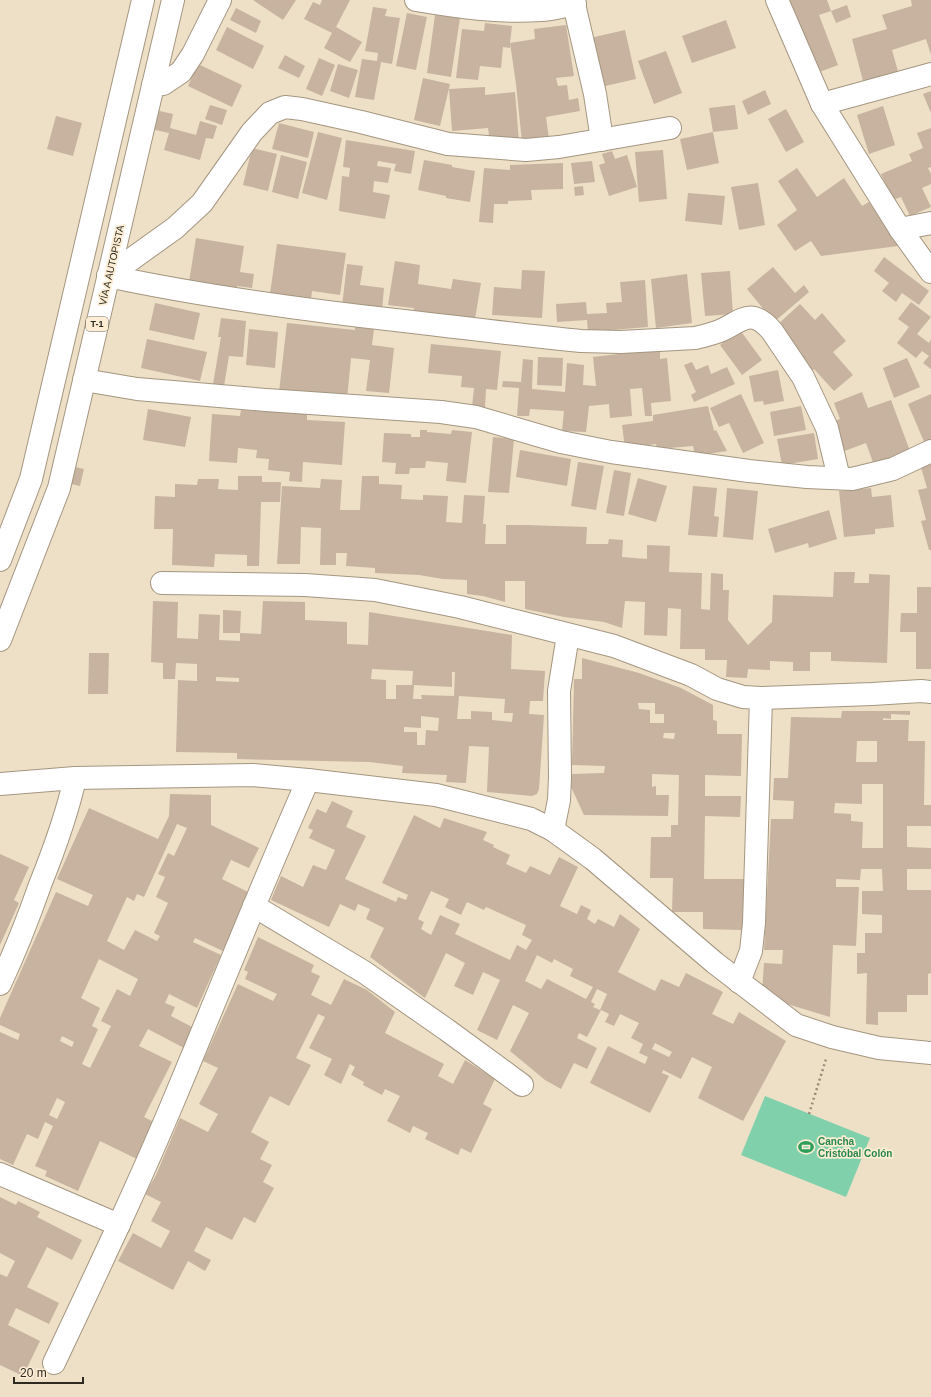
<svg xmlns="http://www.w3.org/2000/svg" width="931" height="1397" viewBox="0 0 931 1397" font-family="Helvetica,sans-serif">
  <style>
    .green { fill: #80d0ab }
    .building { fill: #c7b39f; fill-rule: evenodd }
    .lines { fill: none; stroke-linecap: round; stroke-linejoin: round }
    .street-casing { stroke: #a49680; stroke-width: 24 }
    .highway-casing { stroke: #a49680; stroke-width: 24 }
    .path { stroke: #958b79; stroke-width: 2.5; stroke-dasharray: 2 3; stroke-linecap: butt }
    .street { stroke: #fff; stroke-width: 22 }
    .highway { stroke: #fff; stroke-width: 22 }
    .labels { text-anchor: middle; stroke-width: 3.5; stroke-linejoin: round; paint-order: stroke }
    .shield { fill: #fcedd4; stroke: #6c6456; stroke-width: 1 }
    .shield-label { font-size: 9px; font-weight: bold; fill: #2f2a20 }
    .street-label { font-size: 10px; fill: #2f2a20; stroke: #fcedd4 }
    .leisure-label { font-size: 10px; font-weight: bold; fill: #27864d; stroke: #fcedd4; text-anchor: start }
  </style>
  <rect width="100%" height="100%" fill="#eee0c7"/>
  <!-- green -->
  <polygon class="green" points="765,1096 870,1138 846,1197 741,1155"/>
  <!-- building -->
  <g class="building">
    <polygon points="253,0 296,0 283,20"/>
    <polygon points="322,0 350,0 336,27 362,42 350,62 324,48 332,33 304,19 313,2 320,5"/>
    <polygon points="789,0 827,0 831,11 847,5 851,17 836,23 831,11 819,15 838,65 817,73"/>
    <polygon points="911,0 931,0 931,55 926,39 892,50 899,75 864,85 852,39 887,29 882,15 912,6"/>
    <polygon points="373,7 387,9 385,16 400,18 392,64 381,62 374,100 355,97 362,59 377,61 378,53 365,51"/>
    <polygon points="236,8 261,21 256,33 230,20"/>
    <polygon points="407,13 427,17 416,70 396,66"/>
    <polygon points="435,15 460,18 451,77 427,73"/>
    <polygon points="726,20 736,48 692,63 682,36"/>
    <polygon points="485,23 512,26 510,43 535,39 534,29 566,25 574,76 556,78 558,86 567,85 569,100 578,98 580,111 546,117 549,139 522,142 516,84 510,43 510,48 503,47 501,68 480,66 478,80 456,78 462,29 484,31"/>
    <polygon points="227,27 264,46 253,69 216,50"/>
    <polygon points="625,30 636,79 601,87 590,38"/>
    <polygon points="666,51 682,93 654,104 638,61"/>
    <polygon points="285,55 305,66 299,78 278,68"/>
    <polygon points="319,58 335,65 322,96 306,89"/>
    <polygon points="198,64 242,85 232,107 188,86"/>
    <polygon points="338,64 358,70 349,98 330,91"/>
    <polygon points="423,78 450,84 440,126 414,120"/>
    <polygon points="485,87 485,95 515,92 519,142 490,144 488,128 452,131 449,89"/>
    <polygon points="765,90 771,104 748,115 742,101"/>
    <polygon points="931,91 931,113 923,94"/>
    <polygon points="210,105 227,110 222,125 205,119"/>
    <polygon points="735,105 738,129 713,132 709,108"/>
    <polygon points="883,106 895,145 869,154 857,115"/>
    <polygon points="786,109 804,142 786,152 768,119"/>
    <polygon points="155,110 173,114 170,128 196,135 200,121 217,126 213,139 206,138 200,160 164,150 169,133 151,129"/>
    <polygon points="56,116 82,123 73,156 47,149"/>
    <polygon points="279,123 314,132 308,158 272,149"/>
    <polygon points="931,128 931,167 928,168 931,174 931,184 922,188 931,207 910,216 901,197 893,200 881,174 912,161 909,154 923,148 917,133"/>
    <polygon points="318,132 342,138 327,200 302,193"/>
    <polygon points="713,132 719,163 687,170 680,139"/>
    <polygon points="346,140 415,151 411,174 394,171 396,164 378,161 377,166 391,168 388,183 374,181 373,192 390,195 385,219 339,211 342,176 349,177 350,168 343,167"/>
    <polygon points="252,148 277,154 268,191 243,185"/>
    <polygon points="663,150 667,199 639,202 635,152"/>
    <polygon points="612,151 615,159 627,155 637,187 609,196 599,165 605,163 602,154"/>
    <polygon points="281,155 307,162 298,199 272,192"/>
    <polygon points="424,160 452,165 452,167 475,171 470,202 446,198 446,196 418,190"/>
    <polygon points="592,161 595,182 574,184 571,163"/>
    <polygon points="563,163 563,189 531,190 532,200 508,201 508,204 494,204 493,223 479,222 484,168 510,170 510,165"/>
    <polygon points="797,168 817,197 844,178 862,206 869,202 898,246 821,256 811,241 795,251 777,225 797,210 778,181"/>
    <polygon points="758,183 765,225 739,230 731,187"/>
    <polygon points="583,186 584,195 575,196 574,187"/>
    <polygon points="688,193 725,196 722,225 685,221"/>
    <polygon points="196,238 244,246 240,272 254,274 252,288 237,286 237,290 189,282"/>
    <polygon points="277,244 346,253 340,295 312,291 311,300 270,294"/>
    <polygon points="884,257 929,291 919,305 902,293 896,302 882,291 889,283 874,271"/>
    <polygon points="395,261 420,265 418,284 451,289 453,279 481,283 474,325 413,316 414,308 388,305"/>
    <polygon points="347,264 363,266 360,285 384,288 382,310 342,306"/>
    <polygon points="773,267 795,293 804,285 809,292 774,322 747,289"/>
    <polygon points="522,270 545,271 542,318 492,315 494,287 521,289"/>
    <polygon points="730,271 733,314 705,316 701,273"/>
    <polygon points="687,274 692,323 656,328 651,279"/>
    <polygon points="645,280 648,327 588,332 587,320 557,322 556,304 586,302 587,314 607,313 606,303 622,302 620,282"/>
    <polygon points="911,302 931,317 917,334 929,343 931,339 931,369 923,363 929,356 922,351 916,358 897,343 909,327 898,319"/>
    <polygon points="155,303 200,313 194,340 149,330"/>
    <polygon points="800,304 815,320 822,313 846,341 833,352 853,375 834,391 814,369 810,373 777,325"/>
    <polygon points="221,318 246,321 243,357 229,356 224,386 213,384 221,337 218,337"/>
    <polygon points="287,323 355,330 355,327 374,329 372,345 394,348 389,393 366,391 370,360 351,358 347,399 279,392"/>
    <polygon points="249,329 278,332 275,368 246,365"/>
    <polygon points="740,330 762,360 742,375 720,345"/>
    <polygon points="147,339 207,352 200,381 141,368"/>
    <polygon points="431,344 501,351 497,390 486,389 485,408 472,407 474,388 461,387 462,376 428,373"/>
    <polygon points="660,349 660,359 667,358 671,401 651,403 652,416 645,416 642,388 630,389 632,416 610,418 609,404 589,406 586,432 562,431 564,411 530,409 529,416 517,416 519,388 502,387 503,381 521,382 523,359 533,360 532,389 565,392 567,363 584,365 583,385 596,386 593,357"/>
    <polygon points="538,357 563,358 562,386 537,385"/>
    <polygon points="907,358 920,387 894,398 883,368"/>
    <polygon points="692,362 696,370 708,365 711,374 727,367 735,384 694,402 691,395 696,392 684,365"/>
    <polygon points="778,370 784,401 764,405 763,401 754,402 749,376"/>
    <polygon points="862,392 868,408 891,400 910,451 874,465 866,443 842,452 831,422 840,419 834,403"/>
    <polygon points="741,394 764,443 743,453 729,423 719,427 710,408"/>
    <polygon points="931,394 931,441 925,444 908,404"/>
    <polygon points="708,406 714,431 716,430 727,451 695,456 693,446 657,449 656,444 625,448 622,425 653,421 653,415"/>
    <polygon points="801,406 806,430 774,436 770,412"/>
    <polygon points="148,409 191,417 185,447 143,440"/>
    <polygon points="241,410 307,414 307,420 345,422 342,465 303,462 302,482 289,481 290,472 268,470 269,459 256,458 257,450 238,448 237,463 209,461 212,414 240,416"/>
    <polygon points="420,430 427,430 427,432 451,434 452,430 472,432 466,483 446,481 448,463 426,461 425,468 410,468 409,474 395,474 396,463 382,462 384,433 411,434 411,437 420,437"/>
    <polygon points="814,433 818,459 782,465 777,439"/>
    <polygon points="493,437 514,439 509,493 488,492"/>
    <polygon points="520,450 571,459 567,486 516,477"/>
    <polygon points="931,461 931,550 929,550 921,521 926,520 918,490 927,488 920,464"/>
    <polygon points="578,462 604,466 596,510 571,506"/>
    <polygon points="66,465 84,469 80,486 62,482"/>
    <polygon points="614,470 631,473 624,516 606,513"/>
    <polygon points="238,476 262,476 262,482 281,482 280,502 261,502 259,566 247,566 247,555 215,554 214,567 172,565 173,529 154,529 155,496 175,497 175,484 197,485 198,479 219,479 218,489 238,490"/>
    <polygon points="362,476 379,476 379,484 402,485 401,499 423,500 423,495 448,496 446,522 462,523 464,495 485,496 483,524 486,524 485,544 506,544 506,525 526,525 587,527 586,544 608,544 609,539 623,540 622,557 647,559 647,545 670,546 669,572 702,573 701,609 710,610 711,573 723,574 723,590 729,590 728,620 748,645 772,622 773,595 833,597 834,572 855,572 854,583 869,583 869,574 890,575 887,663 831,661 831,652 810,652 810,671 793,671 793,662 770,661 770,670 748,669 747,678 726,677 727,660 705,660 705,649 680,649 681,609 668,608 667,636 644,635 645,602 625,601 622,628 604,622 564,617 525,609 525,581 505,581 505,602 483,596 467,594 467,580 443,579 419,575 375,573 375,568 346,566 347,553 336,553 336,565 320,565 321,528 301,527 300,564 277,564 282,486 320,488 321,479 342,480 340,510 360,510"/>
    <polygon points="638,478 667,486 656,522 628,514"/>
    <polygon points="693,486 717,488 714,516 719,517 717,537 688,535"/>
    <polygon points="727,488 758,491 753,540 723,537"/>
    <polygon points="871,488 872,497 891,495 894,527 875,529 875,534 844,537 839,491"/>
    <polygon points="829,510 837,539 809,548 808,543 775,553 768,529"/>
    <polygon points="917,587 931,587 931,669 916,669 916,632 900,632 901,613 917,613"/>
    <path d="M153,601L178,602L177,638L198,639L199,614L220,615L219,640L240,641V633H223V610L241,611L240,633L261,634L263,601L305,602V620L347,622V644L368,645L369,612L512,635L511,669L545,671L543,701H530L529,714L544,715L539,789L537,794L532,796L487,792L489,747L469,746L466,783L446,782L447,775L402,773L403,766L369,762L237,759V753L176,752L178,680L197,681V664L176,663L175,679H163V663L151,662ZM372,669L413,671L412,685H396V699H386V680L371,679ZM452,672H455L454,696L421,695L422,699H413L414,685L452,687ZM216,677L239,678V682L216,681ZM459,696L505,699L504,713H513L512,722L492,720V712L471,711V719H457ZM421,716L439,718L438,731L426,730L425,745H417V732H404V727L421,728Z"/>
    <polygon points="89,653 109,653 108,694 88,694"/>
    <path d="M582,658L639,673L681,688L713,705V720L717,721V734H742L741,776L705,775V796H741L740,817L705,816L704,879H744L742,930L703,929V912H672L673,878H650L651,837H671V825H678L679,775L652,774V787L656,786V795H669L668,816L584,815L571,787V774L604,773L605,766L572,765L574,679H582ZM638,703H655V714H664V723H650V710L639,709ZM664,733H675L674,739L663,738Z"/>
    <path d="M842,711H910V715L891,714V719L883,718V720H909L908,741H925L924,805H931V826H907V847L931,848V869H907V890H931V973L928,974V995H907V1012H878V1025L866,1024L867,973L857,974V953H865V933H882V915L862,914V891H883L882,869H861L860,880L836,879V887H859L856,946L833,945L830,1017L774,1000L762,991L764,963L782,964L783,950H764L771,819H793L794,801L773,800L774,778H788L791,717L841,718ZM857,741H877V762H856ZM862,784H883V848H862L863,822L851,821V814L834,813L835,803L862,804Z"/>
    <path d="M170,794L211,795V825L259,848L249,868L231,860L222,879L250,893L223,951L195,938L193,942L221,955L197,1008L169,994L165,1003L175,1007L171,1016L194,1028L184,1048L148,1029L139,1046L172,1062L144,1117L156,1123L139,1160L100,1141L78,1191L45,1176L47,1171L35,1166L53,1126L45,1122L38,1139L27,1134L13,1165L0,1159V1032L18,1040L20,1034L0,1025V1018L56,892L88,906L93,895L57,879L89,808L158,839L169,816ZM177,824L187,828L174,856L168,853L158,874L165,877L156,897L168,903L154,933L160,936L157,941L135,930L124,950L107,941L127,897L134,901L137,894L144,897ZM99,959L138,979L130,996L117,989L101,1021L111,1026L90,1068L82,1064L98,1029L92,1026L100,1008L81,998ZM62,1036L74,1042L72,1047L60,1041ZM57,1098L65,1102L57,1119L49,1115Z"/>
    <path d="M332,801L353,811L346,827L366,836L345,879L396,902L398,897L406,900L408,895L382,883L414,815L440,828L444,818L487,832L483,840L494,845L493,847L510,855L506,864L526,873L530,866L550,875L559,857L578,867L560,906L577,914L581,905L591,910L587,919L595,924L598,919L614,927L620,914L640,929L618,972L655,991L661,979L679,987L686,973L723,992L712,1014L733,1024L739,1012L786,1041L743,1121L698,1098L712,1067L692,1057L681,1079L663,1070L662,1073L669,1076L650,1113L590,1083L608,1046L645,1064L648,1057L639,1053L643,1044L631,1038L639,1023L620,1014L614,1026L605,1022L609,1014L601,1010L587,1037L579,1033L577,1038L597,1048L587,1069L574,1063L561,1089L545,1080L510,1051L529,1013L513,1005L497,1040L477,1030L500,980L483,972L473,995L454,986L465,963L446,953L425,998L370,957L384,928L366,919L370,909L358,904L355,911L340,904L329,927L271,900L281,876L303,887L313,865L326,870L335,850L309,838L313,830L308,828L317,809L326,813ZM431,891L449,899L445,907L461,915L467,902L484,910L486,907L526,925L522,935L532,940L526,950L517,945L510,960L455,934L460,924L440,915L431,935L421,929L424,922L418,919ZM537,955L552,963L554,959L573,969L570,976L593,987L586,999L547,979L541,989L525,981ZM597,989L607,994L600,1010L593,1007L595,1004L591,1002ZM655,1043L672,1052L669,1057L652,1049Z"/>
    <polygon points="0,854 29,867 14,900 19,903 0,945"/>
    <polygon points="258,937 314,965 311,972 320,976 311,995 331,1005 344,979 367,990 395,1012 385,1033 444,1064 438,1076 453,1084 465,1060 495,1079 483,1104 492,1109 471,1153 461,1148 458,1155 425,1139 428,1133 413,1126 410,1133 387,1121 400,1096 385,1089 382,1095 363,1085 364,1082 351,1075 355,1067 350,1064 341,1084 324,1075 332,1059 309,1048 325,1017 318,1014 296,1058 311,1065 289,1106 270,1096 251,1132 269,1142 260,1159 272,1165 263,1182 274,1188 255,1223 244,1217 232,1240 206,1227 194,1251 211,1260 205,1271 188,1261 173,1290 118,1261 133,1233 161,1248 170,1231 151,1221 161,1202 145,1194 156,1175 180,1118 208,1132 218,1114 199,1104 218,1068 203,1061 238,984 273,1001 277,994 245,979 248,972 244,970"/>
    <polygon points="0,1197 16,1205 18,1201 40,1212 37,1217 82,1240 72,1260 47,1247 27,1287 59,1303 49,1324 16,1308 8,1325 40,1341 23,1376 0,1365 0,1274 7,1277 15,1261 0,1253"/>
  </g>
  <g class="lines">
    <defs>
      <g id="street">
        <path d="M416,0C457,7 500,13 541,10C552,10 564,6 575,4"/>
        <polyline points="573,0 595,94 602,140"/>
        <polyline points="777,0 822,104 900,229 931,272"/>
        <polyline points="153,85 163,84 181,72 193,54 220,0"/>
        <polyline points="822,104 931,74"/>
        <polyline points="900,229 931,223"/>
        <path d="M108,276C206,297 305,310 404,321C463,328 522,335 581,341L621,342L695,338C704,336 713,334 722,330C744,319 752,308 772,331L803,377L827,428L839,478"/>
        <polyline points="108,276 175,228 202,203 252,132 270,113 285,107 302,109 361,122 448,144 526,150 559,147 670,128"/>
        <polyline points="84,380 137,389 266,400 441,412 476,417 561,442 611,452 749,471 807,477 852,479 893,469 931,451"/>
        <polyline points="162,583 305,585 375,590 460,607 614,646 691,675 717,689 743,697 761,698 872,694 921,691 931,692"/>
        <polyline points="0,784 75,778 253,775 308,780 436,795 531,819 553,830 593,859 715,963 796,1025 832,1037 879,1048 931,1053"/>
        <polyline points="553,830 559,800 560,777 559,691 568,635"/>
        <polyline points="254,906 364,972 447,1030 522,1085"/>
        <polyline points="739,982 751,951 754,923 761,698"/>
        <path d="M0,984C15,952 28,919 40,885C54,850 67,815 75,778"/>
        <polyline points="0,1174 119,1225"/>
        <path d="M54,1363C96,1274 138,1186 176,1095C220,990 262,884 308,780"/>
      </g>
      <g id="highway">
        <polyline points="0,560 31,479 143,0"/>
        <polyline points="0,640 59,488 173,0"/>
      </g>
    </defs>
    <!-- street casing -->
    <use href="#street" class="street-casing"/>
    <!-- highway casing -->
    <use href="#highway" class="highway-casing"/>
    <!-- path -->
    <polyline class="path" points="809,1114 826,1059"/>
    <!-- street -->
    <use href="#street" class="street"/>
    <!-- highway -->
    <use href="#highway" class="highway"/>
  </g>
  <!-- icons -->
  <defs>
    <symbol id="stadium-bare" viewBox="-9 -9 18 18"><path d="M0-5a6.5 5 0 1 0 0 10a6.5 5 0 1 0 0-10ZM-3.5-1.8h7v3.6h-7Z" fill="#2e9e5b" stroke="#fcedd4" stroke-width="2.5" paint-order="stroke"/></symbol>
  </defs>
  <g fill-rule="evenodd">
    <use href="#stadium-bare" x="795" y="1136" width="22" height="22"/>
  </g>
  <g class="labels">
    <!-- shield labels -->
    <rect class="shield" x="86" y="317" width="22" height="14" rx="3"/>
    <g class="shield-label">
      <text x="97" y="327">T-1</text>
    </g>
    <!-- street labels -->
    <g class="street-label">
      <text transform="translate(111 265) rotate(-77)" y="4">VÍA A AUTOPISTA</text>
    </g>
    <!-- leisure labels -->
    <g class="leisure-label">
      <text x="818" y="1145">Cancha<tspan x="818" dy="12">Cristóbal Colón</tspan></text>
    </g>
  </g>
  <!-- scale -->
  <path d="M14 1377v6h69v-6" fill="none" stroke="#2f2a20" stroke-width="2"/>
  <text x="20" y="1377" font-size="12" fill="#2f2a20" stroke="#fcedd4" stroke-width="3" paint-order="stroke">20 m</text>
</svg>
